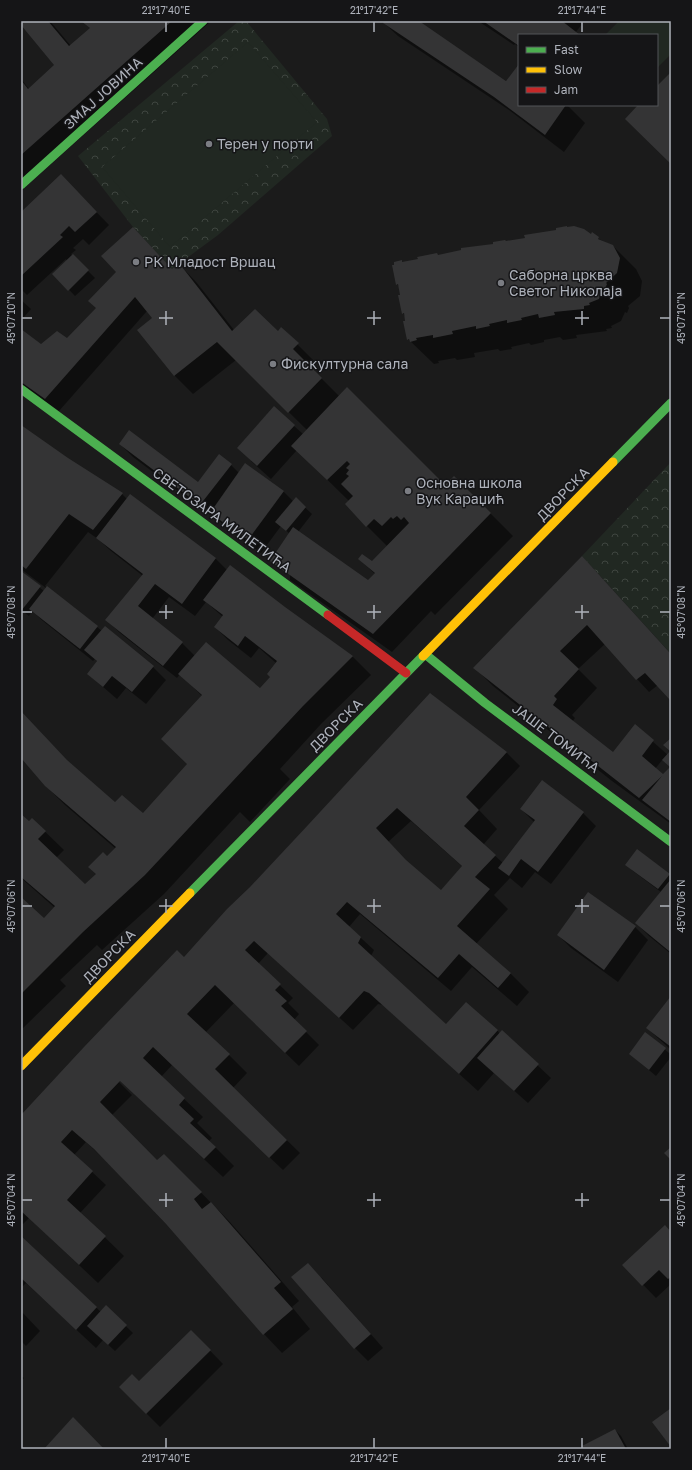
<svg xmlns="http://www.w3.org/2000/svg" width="692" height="1470" viewBox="0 0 692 1470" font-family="'Golos Text',sans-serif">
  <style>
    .forest { fill: url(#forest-crowns) }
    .pitch { fill: #212822 }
    .shadow { fill: #0007; fill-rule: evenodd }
    .building { fill: #343435; fill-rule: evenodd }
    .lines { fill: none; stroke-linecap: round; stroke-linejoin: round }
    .fast { stroke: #4caf50; stroke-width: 9 }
    .slow { stroke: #ffc107; stroke-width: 9 }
    .jam { stroke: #c62828; stroke-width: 9 }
    .ticks { fill: none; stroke: #aeb2bb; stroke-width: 1.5 }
    .poi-dot { fill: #7b7d83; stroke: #151517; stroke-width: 1.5 }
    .labels { text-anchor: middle; stroke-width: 3; stroke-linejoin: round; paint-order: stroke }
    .street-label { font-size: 14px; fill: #aeb2bb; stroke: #151517 }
    .poi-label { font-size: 14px; fill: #aeb2bb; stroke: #151517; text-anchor: start }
    .neatline { fill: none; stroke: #aeb2bb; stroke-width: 1.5 }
    .ticks-label { font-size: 10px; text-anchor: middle; fill: #aeb2bb }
  </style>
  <defs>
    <pattern id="forest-crowns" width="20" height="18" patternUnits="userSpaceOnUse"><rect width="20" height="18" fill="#212822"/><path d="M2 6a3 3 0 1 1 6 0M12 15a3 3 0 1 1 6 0" fill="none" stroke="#3f4540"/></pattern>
  </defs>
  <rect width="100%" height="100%" fill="#1b1b1b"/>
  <!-- forest -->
  <g class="forest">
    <polygon points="239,21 246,21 327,119 332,136 218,235 172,269 133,227 78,156"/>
    <polygon points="671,462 671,654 582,556"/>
  </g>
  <!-- pitch -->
  <g class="pitch">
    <polygon points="619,21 671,21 671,54 657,68 657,35 605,35"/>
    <polygon points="248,42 317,122 170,247 102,167"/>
  </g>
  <!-- shadow -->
  <g class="shadow">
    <polygon points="21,21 50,21 71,46 91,29 83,21 211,21 21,191 21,79 29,89 56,65 21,23"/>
    <polygon points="386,21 417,21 506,81 519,66 519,105 567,105 585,123 564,152 509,110 398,36 384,23"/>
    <polygon points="478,21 581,21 583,23 575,33 578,35 519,35 519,47 515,44 514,45"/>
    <polygon points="74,189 109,225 89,245 83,239 73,248 76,250 71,254 95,278 75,296 54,274 67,261 66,259 27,295 21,289 21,214"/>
    <polygon points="133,228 172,270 179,264 197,283 234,330 278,332 281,328 316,363 311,368 339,396 445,487 454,477 513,536 435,615 431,611 392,652 290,580 290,534 281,526 261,553 224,526 215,516 214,518 133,457 120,444 198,484 231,465 239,473 283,491 294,502 296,499 312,514 298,532 368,582 375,574 359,559 378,568 388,547 367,526 349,501 297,450 271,479 251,461 294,426 303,434 307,430 236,360 193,394 175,376 139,330 153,318 147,311 59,411 21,385 21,330 41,345 67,339 97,308 117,272"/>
    <polygon points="591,235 613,246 636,269 642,281 640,296 628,306 629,308 627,313 625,312 621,321 611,326 612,328 606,329 607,331 576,335 577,338 563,340 560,337 544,340 544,342 531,345 529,343 511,347 512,349 500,351 498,349 474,353 475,357 457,360 455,358 438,361 439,363 434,364 408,339 405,316 403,313 402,296 400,287 397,284 403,263 506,242"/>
    <polygon points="21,300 31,309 23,318 21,316"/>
    <path d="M21,427L68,459L122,494L127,499L130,495L216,559L227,570L284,608L353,657L371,675L321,724L280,769L290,779L250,822L240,812L164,894L102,950L97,945L60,980L66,986L21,1030V899L44,919L55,908L21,878V815L29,823L32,819L64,850L56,858L85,886L97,874L107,857L116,849L65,805L46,786L21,757V711L72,766L115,803L143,815L188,764L202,696L180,674L177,678L120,633L107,620L143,576L111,551L98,539L88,532L45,586L102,631L153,667L166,680L146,704L126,688L117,699L88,674L97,662L95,659L93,661L43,621L32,611L29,616L21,610V573L44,591L46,588L21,569ZM169,597L195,616L206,602L223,617L215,627L228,640L251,658L259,648L276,663L271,677L260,690L195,656L182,643L152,619Z"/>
    <path d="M600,576L671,654V700L658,685L649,692L605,644L578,669L597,688L572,715L575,718L572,722L613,754L635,726L668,755L671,751V824L612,781L493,686L475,668ZM663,759L671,767L663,776L655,769Z"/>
    <path d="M431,694L507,753L520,766L479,810L497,829L483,845L503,863L534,822L521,809L542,781L583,813L596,826L551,884L535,872L522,888L510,878L494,895L508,909L476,944L511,974L529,992L517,1006L472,967L451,991L360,914L349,927L374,950L371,956L446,1025L497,1030L500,1034L502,1032L551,1078L528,1103L494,1073L478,1091L383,1005L378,1004L353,1030L268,953L258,964L293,998L288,1003L299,1014L294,1020L319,1045L299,1066L234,1003L206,1032L247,1073L233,1088L300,1153L283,1170L172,1065L161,1077L203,1117L197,1123L212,1138L209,1141L234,1166L223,1177L120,1080L119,1082L132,1095L112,1115L157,1162L164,1155L229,1221L299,1301L292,1307L310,1329L282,1353L264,1334L166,1224L104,1159L86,1142L74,1155L106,1185L80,1213L124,1256L98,1283L29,1218L21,1226V1116L184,958ZM411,821L463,867L441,891L409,864L388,842Z"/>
    <polygon points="626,864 669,874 671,876 671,954 649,936 636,923 661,892 633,871"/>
    <polygon points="635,927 648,940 618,982 571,948 558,935"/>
    <polygon points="671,997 671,1057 656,1076 630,1054 646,1034 669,1053 671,1050 647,1028"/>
    <polygon points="671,1233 671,1284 656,1298 624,1265"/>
    <polygon points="21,1238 101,1312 106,1307 133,1333 115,1351 103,1340 96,1348 26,1283 21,1288"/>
    <polygon points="321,1277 383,1348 368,1361 355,1348"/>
    <polygon points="21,1311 40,1331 26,1346 21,1341"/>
    <polygon points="191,1331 223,1364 160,1427 120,1387 139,1383"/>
    <polygon points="21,1376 24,1378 21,1381"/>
    <polygon points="615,1430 621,1436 628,1449 584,1449"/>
  </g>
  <!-- building -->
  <g class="building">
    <polygon points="21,21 48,21 69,46 90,28 81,21 172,21 21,155 21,80 28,89 54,65 21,25"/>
    <polygon points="384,21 419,21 506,81 519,64 519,105 566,105 545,135 494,97 383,23"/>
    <polygon points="483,21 562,21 580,35 519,35 519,46"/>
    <polygon points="671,72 671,164 625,119 638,105 657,105 657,86"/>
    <polygon points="61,174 97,212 75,232 69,226 60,235 63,237 21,276 21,212"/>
    <polygon points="567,226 567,227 574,226 584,229 591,234 592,232 599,237 598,239 613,245 620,258 617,273 606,283 607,284 604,291 602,290 599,299 589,303 590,305 584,306 584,309 554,312 555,315 539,318 538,314 521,318 522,320 507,323 507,320 489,324 490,326 476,329 476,326 452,331 453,334 433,338 433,335 416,338 417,340 410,342 409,339 407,340 403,321 405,321 404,313 402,314 398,295 400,295 398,284 396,285 392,265 394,265 394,262 402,260 402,262 418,259 417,257 437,253 438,255 461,250 461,248 493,244 493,242 505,240 506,241 525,238 524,235 556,230 556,228"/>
    <polygon points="133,227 172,269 179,263 232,331 255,309 278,331 281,327 299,343 293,349 322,378 288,413 217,342 174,376 137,330 152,318 135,297 45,399 21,382 21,329 41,344 57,331 67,338 96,308 88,301 116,272 101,256"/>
    <polygon points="73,254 89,270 68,291 52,274"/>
    <polygon points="347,387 445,485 454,476 491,513 373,634 270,561 293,527 368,580 375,573 358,559 362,554 372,561 409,523 404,517 401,520 397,516 393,519 391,517 382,526 374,519 366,527 345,504 353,496 341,484 349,476 346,474 349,470 346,468 350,464 347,461 327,480 291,446"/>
    <polygon points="274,406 295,425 257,466 237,448"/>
    <polygon points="21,425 68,458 123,493 93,530 69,514 26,569 21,565"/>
    <polygon points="129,430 198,482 219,454 232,464 200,505 119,444"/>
    <polygon points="245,463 284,491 248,540 210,513"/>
    <polygon points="130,494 216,558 182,604 155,584 138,606 183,642 163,666 105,620 143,574 96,538"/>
    <polygon points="296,497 306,507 286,531 275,522"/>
    <polygon points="582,556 671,654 671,701 645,673 636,680 587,625 560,651 579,669 554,696 557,699 553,705 613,752 635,724 654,740 642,756 663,774 670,767 662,760 670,751 663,745 671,738 671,822 642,800 662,776 639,798 473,668"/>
    <polygon points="230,565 285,607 353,656 303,706 145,875 83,932 21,994 21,897 44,918 55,906 21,877 21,814 29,821 32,818 46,831 38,839 85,884 96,874 88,867 103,852 107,856 116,847 45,786 21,758 21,711 67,760 115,802 122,795 143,813 187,764 161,739 202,695 178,674 206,642 260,688 270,677 267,674 277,661 245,636 238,646 214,627 223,615 203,600"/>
    <polygon points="21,571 41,586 21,611"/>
    <polygon points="47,586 98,626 80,649 29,609"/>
    <polygon points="105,626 154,666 132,692 112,676 103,687 87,674 97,661 84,650"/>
    <path d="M430,693L507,752L466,797L479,810L464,826L496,855L475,877L490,889L457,926L511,973L498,988L459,954L438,978L347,902L336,914L361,937L358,943L446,1024L466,1002L498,1030L459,1074L369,993L364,991L339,1018L254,941L245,950L281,984L275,990L287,1001L281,1006L307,1031L285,1053L215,985L187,1014L230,1054L215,1069L287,1140L269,1158L153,1047L143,1058L185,1098L179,1105L194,1119L190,1123L216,1147L204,1159L120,1081L100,1102L157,1160L164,1154L202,1192L194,1199L202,1209L211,1202L281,1282L274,1288L293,1309L263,1335L166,1224L94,1149L72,1130L61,1142L93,1171L67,1200L106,1236L79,1265L21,1211V1115L84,1047L177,950L184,957L227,909L250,887L308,825ZM397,808L462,866L441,890L406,860L376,828Z"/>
    <polygon points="542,780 584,812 538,872 521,859 509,876 498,868 535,820 520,809"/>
    <polygon points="637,849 670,874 658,889 625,865"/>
    <polygon points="671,879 671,949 669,951 635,923"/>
    <polygon points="588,892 636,926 604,970 557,935"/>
    <polygon points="671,996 671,1047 646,1028"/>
    <polygon points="502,1030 539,1064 514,1091 477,1058"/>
    <polygon points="645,1032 666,1048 649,1070 629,1054"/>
    <polygon points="671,1147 671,1160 664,1153"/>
    <polygon points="665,1225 671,1232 671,1277 668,1279 659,1270 642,1286 622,1265"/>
    <polygon points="21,1236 97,1307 76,1330 21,1278"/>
    <polygon points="308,1263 371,1334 354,1349 291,1277"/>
    <polygon points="106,1305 127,1325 108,1345 87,1326"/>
    <polygon points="191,1330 211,1350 146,1414 119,1387 132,1374 139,1381"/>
    <polygon points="671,1408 671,1447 652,1422"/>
    <polygon points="73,1417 104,1449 44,1449"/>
    <polygon points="615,1429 626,1449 583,1449 582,1446"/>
  </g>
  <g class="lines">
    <!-- fast -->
    <g class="fast">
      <polyline points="21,185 203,21"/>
      <polyline points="21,389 328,615"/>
      <polyline points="613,462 671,403"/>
      <polyline points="425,654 485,703 671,842"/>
      <polyline points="190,893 423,656"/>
    </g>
    <!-- slow -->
    <g class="slow">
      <polyline points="423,656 613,462"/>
      <polyline points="21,1066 190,893"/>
    </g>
    <!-- jam -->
    <polyline class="jam" points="328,615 406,673"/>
  </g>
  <!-- ticks -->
  <path class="ticks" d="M166,22V32M374,22V32M582,22V32M166,311V325M374,311V325M582,311V325M22,318H32M159,318H173M367,318H381M575,318H589M660,318H670M166,605V619M374,605V619M582,605V619M22,612H32M159,612H173M367,612H381M575,612H589M660,612H670M166,899V913M374,899V913M582,899V913M22,906H32M159,906H173M367,906H381M575,906H589M660,906H670M166,1193V1207M374,1193V1207M582,1193V1207M22,1200H32M159,1200H173M367,1200H381M575,1200H589M660,1200H670M166,1438V1448M374,1438V1448M582,1438V1448"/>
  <!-- markers -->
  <g class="poi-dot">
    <circle cx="209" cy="144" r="4"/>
    <circle cx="136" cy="262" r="4"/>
    <circle cx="501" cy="283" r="4"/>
    <circle cx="273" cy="364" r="4"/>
    <circle cx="408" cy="491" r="4"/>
  </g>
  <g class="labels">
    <!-- street labels -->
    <g class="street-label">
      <text transform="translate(103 93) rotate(-42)" y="5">ЗМАЈ ЈОВИНА</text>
      <text transform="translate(563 494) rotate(-46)" y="5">ДВОРСКА</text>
      <text transform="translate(222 520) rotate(36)" y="5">СВЕТОЗАРА МИЛЕТИЋА</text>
      <text transform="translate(336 725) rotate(-45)" y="5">ДВОРСКА</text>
      <text transform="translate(556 738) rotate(37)" y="5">ЈАШЕ ТОМИЋА</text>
      <text transform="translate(109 956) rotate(-46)" y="5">ДВОРСКА</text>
    </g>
    <!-- poi labels -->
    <g class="poi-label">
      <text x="217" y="149">Терен у порти</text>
      <text x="144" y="267">РК Младост Вршац</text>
      <text x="509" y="280">Саборна црква<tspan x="509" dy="16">Светог Николаја</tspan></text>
      <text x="281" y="369">Фискултурна сала</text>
      <text x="416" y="488">Основна школа<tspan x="416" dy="16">Вук Караџић</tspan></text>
    </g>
  </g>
  <!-- border -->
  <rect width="692" height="1470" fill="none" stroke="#151517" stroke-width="44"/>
  <!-- legend -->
  <rect x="518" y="34" width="140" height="72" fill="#151517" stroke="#525459"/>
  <rect x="526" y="47" width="20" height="6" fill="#4caf50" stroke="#525459"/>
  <text x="554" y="54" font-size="12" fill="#aeb2bb">Fast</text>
  <rect x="526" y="67" width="20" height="6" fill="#ffc107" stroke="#525459"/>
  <text x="554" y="74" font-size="12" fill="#aeb2bb">Slow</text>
  <rect x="526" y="87" width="20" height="6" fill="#c62828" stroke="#525459"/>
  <text x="554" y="94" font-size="12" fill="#aeb2bb">Jam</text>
  <rect x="22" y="22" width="648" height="1426" class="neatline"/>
  <g class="ticks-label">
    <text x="166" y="14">21°17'40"E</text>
    <text x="374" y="14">21°17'42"E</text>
    <text x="582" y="14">21°17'44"E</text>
    <text transform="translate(11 318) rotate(-90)" y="4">45°07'10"N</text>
    <text transform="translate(681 318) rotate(-90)" y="4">45°07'10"N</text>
    <text transform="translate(11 612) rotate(-90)" y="4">45°07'08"N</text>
    <text transform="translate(681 612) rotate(-90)" y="4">45°07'08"N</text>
    <text transform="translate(11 906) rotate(-90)" y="4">45°07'06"N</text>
    <text transform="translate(681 906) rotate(-90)" y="4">45°07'06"N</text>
    <text transform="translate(11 1200) rotate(-90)" y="4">45°07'04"N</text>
    <text transform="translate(681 1200) rotate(-90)" y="4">45°07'04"N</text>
    <text x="166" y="1462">21°17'40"E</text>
    <text x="374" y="1462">21°17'42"E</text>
    <text x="582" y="1462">21°17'44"E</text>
  </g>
</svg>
